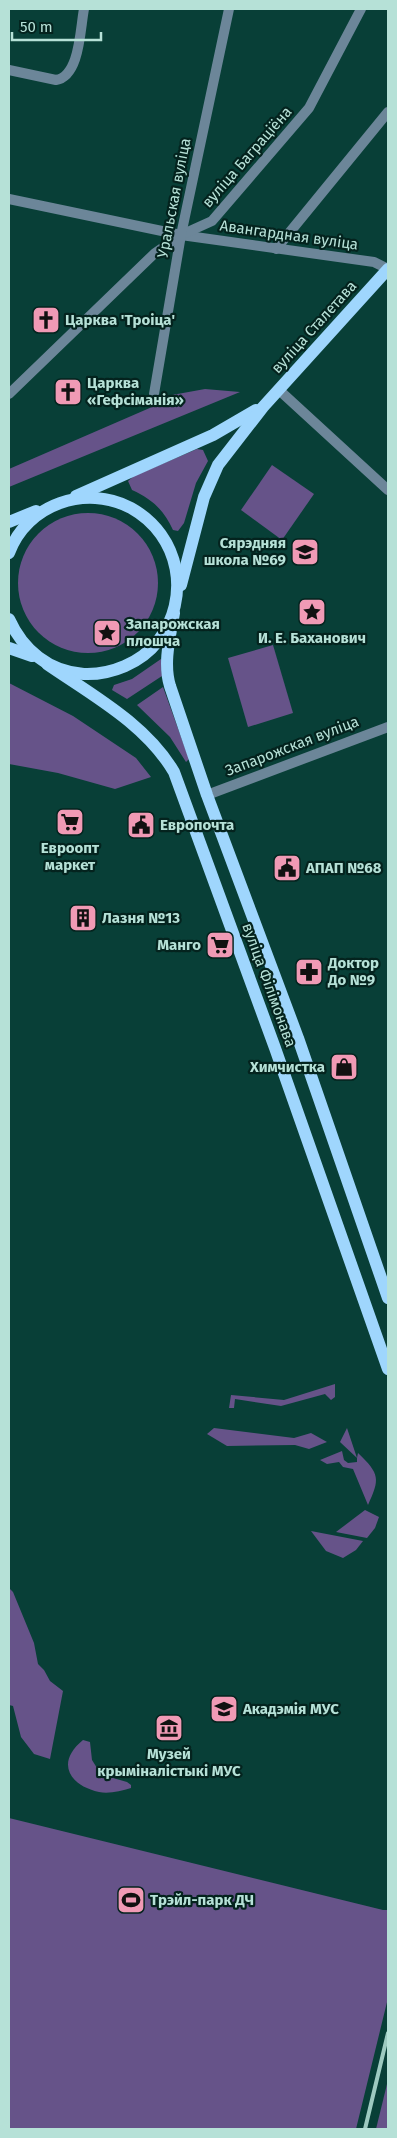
<svg xmlns="http://www.w3.org/2000/svg" width="397" height="2138" viewBox="0 0 397 2138" font-family="'Fira Sans',sans-serif">
  <style>
    .green { fill: #665389 }
    .lines { fill: none; stroke-linecap: round; stroke-linejoin: round }
    .street { stroke: #6c8699; stroke-width: 10 }
    .primary { stroke: #9fd6fd; stroke-width: 12 }
    .rail { stroke: #9dcac0; stroke-width: 4 }
    .labels { text-anchor: middle; stroke-width: 4.5; stroke-linejoin: round; paint-order: stroke }
    .street-label { font-size: 15px; fill: #b6e1d7; stroke: #04231e }
    .poi-label { font-size: 15px; font-weight: bold; fill: #b6e1d7; stroke: #04231e; text-anchor: start }
  </style>
  <rect width="100%" height="100%" fill="#083f37"/>
  <!-- green -->
  <g class="green">
    <polygon points="205,389 240,392 9,487 9,469 152,407 172,395"/>
    <path d="M197,449L203,450L208,461L196,483L184,523L178,531L173,530C164,510 152,499 132,490L128,481L134,476Z"/>
    <polygon points="272,465 314,494 282,540 241,510"/>
    <circle cx="88" cy="583" r="70"/>
    <polygon points="273,645 293,713 248,727 228,658"/>
    <polygon points="161,659 162,676 127,699 112,690 114,685 132,679"/>
    <polygon points="9,683 73,716 136,758 151,777 115,789 58,773 9,764"/>
    <polygon points="163,687 189,759 186,762 170,737 137,705"/>
    <polygon points="335,1384 335,1397 331,1400 325,1394 281,1406 235,1399 234,1408 229,1408 231,1395 284,1400"/>
    <polygon points="214,1428 294,1438 311,1433 327,1442 309,1449 295,1445 227,1446 207,1434"/>
    <path d="M347,1428L357,1458L358,1453C380,1474 380,1479 368,1505L353,1469L343,1467L339,1462L327,1464L320,1460L342,1451L344,1460L348,1463L357,1462V1458L340,1442Z"/>
    <polygon points="365,1510 379,1517 375,1528 367,1538 336,1532"/>
    <polygon points="311,1531 363,1541 356,1550 343,1558 326,1551"/>
    <polygon points="9,1588 13,1592 34,1643 38,1664 44,1670 50,1681 63,1691 50,1759 34,1754 21,1737 13,1706 9,1705"/>
    <path d="M83,1740L90,1742L92,1760L97,1768L106,1776L127,1782L131,1785V1788C121,1791 109,1794 99,1792C68,1785 56,1762 83,1740Z"/>
    <polygon points="9,1818 383,1910 388,1910 388,1998 356,2129 9,2129"/>
    <polygon points="388,2080 388,2129 376,2129"/>
  </g>
  <g class="lines">
    <!-- street -->
    <g class="street">
      <path d="M9,70L56,80C80,76 80,29 84,9"/>
      <polyline points="9,199 181,235 374,262 388,269"/>
      <polyline points="276,249 388,112"/>
      <polyline points="279,390 388,490"/>
      <polyline points="9,394 155,253 181,235 212,221 309,108 361,9"/>
      <polyline points="154,394 181,235 229,9"/>
      <polyline points="207,795 388,727"/>
    </g>
    <!-- primary -->
    <g class="primary">
      <polyline points="76,496 213,435 256,410"/>
      <polyline points="9,522 36,511"/>
      <path d="M9,553C27,504 86,484 131,508C181,536 191,598 158,641C141,663 111,675 84,674C49,672 23,650 9,619"/>
      <polyline points="181,585 204,497 218,465 263,407 388,269"/>
      <path d="M174,613C170,637 163,663 170,686L207,795L298,1038L388,1298"/>
      <polyline points="9,648 32,656"/>
      <path d="M47,664C92,695 146,724 174,772L275,1048L388,1369"/>
    </g>
    <!-- rail -->
    <polyline class="rail" points="365,2129 388,2033"/>
  </g>
  <!-- icons -->
  <defs>
    <symbol id="church-square" viewBox="-11 -11 22 22"><rect x="-9" y="-9" width="18" height="18" rx="4" fill="#f09ab5" stroke="#04231e"/><path d="M-1.2-6h2.4v3.5h3.3v2.4h-3.3V6h-2.4V-.1h-3.3v-2.4h3.3Z" fill="#111"/></symbol>
    <symbol id="school-square" viewBox="-11 -11 22 22"><rect x="-9" y="-9" width="18" height="18" rx="4" fill="#f09ab5" stroke="#04231e"/><path d="M0-5L7-2L0 1L-7-2ZM-4 1L0 2.5L4 1V4Q0 6-4 4Z" fill="#111"/></symbol>
    <symbol id="sight-square" viewBox="-11 -11 22 22"><rect x="-9" y="-9" width="18" height="18" rx="4" fill="#f09ab5" stroke="#04231e"/><path d="M0-6L1.8-2.2L6-1.7L2.9 1.2L3.7 5.4L0 3.3L-3.7 5.4L-2.9 1.2L-6-1.7L-1.8-2.2Z" fill="#111"/></symbol>
    <symbol id="supermarket-square" viewBox="-11 -11 22 22"><rect x="-9" y="-9" width="18" height="18" rx="4" fill="#f09ab5" stroke="#04231e"/><path d="M-6-5.5h2.5l.6 2H6L4.5 2H-2.5L-4.4-4H-6ZM-1.5 3.2a1.3 1.3 0 1 0 .1 0ZM3 3.2a1.3 1.3 0 1 0 .1 0Z" fill="#111"/></symbol>
    <symbol id="civic-square" viewBox="-11 -11 22 22"><rect x="-9" y="-9" width="18" height="18" rx="4" fill="#f09ab5" stroke="#04231e"/><path d="M-.6-6.5H3V-4.5H.6V-3L4-1V1h2V6H-6V1h2V-1L-.6-3ZM-1.2 2.5V6h2.4V2.5Z" fill="#111"/></symbol>
    <symbol id="building-square" viewBox="-11 -11 22 22"><rect x="-9" y="-9" width="18" height="18" rx="4" fill="#f09ab5" stroke="#04231e"/><path d="M-4-6H4V6H1V3H-1V6H-4ZM-2.5-4.3h1.7v1.8h-1.7ZM.8-4.3h1.7v1.8H.8ZM-2.5-1h1.7V.8h-1.7ZM.8-1h1.7V.8H.8Z" fill="#111"/></symbol>
    <symbol id="pharmacy-square" viewBox="-11 -11 22 22"><rect x="-9" y="-9" width="18" height="18" rx="4" fill="#f09ab5" stroke="#04231e"/><path d="M-2-6h4v4h4v4h-4v4h-4v-4h-4v-4h4Z" fill="#111"/></symbol>
    <symbol id="shop-square" viewBox="-11 -11 22 22"><rect x="-9" y="-9" width="18" height="18" rx="4" fill="#f09ab5" stroke="#04231e"/><path d="M-5-2.5h2.3a2.7 3.5 0 0 1 5.4 0H5L5.5 6h-11ZM-1.5-2.5h3a1.5 2.3 0 0 0-3 0Z" fill="#111"/></symbol>
    <symbol id="university-square" viewBox="-11 -11 22 22"><rect x="-9" y="-9" width="18" height="18" rx="4" fill="#f09ab5" stroke="#04231e"/><path d="M0-5L7-2L0 1L-7-2ZM-4 1L0 2.5L4 1V4Q0 6-4 4Z" fill="#111"/></symbol>
    <symbol id="museum-square" viewBox="-11 -11 22 22"><rect x="-9" y="-9" width="18" height="18" rx="4" fill="#f09ab5" stroke="#04231e"/><path d="M0-6L6-3V-2H-6V-3ZM-5-1h2V3h-2ZM-1-1h2V3h-2ZM3-1h2V3H3ZM-6 4H6V6H-6Z" fill="#111"/></symbol>
    <symbol id="stadium-square" viewBox="-11 -11 22 22"><rect x="-9" y="-9" width="18" height="18" rx="4" fill="#f09ab5" stroke="#04231e"/><path d="M0-5a6.5 5 0 1 0 0 10a6.5 5 0 1 0 0-10ZM-3.5-1.8h7v3.6h-7Z" fill="#111"/></symbol>
  </defs>
  <g fill-rule="evenodd">
    <use href="#church-square" x="30" y="304" width="32" height="32"/>
    <use href="#church-square" x="52" y="376" width="32" height="32"/>
    <use href="#school-square" x="289" y="536" width="32" height="32"/>
    <use href="#sight-square" x="296" y="596" width="32" height="32"/>
    <use href="#sight-square" x="91" y="617" width="32" height="32"/>
    <use href="#supermarket-square" x="54" y="806" width="32" height="32"/>
    <use href="#civic-square" x="125" y="809" width="32" height="32"/>
    <use href="#civic-square" x="271" y="852" width="32" height="32"/>
    <use href="#building-square" x="67" y="902" width="32" height="32"/>
    <use href="#supermarket-square" x="204" y="929" width="32" height="32"/>
    <use href="#pharmacy-square" x="293" y="956" width="32" height="32"/>
    <use href="#shop-square" x="328" y="1051" width="32" height="32"/>
    <use href="#university-square" x="208" y="1693" width="32" height="32"/>
    <use href="#museum-square" x="153" y="1712" width="32" height="32"/>
    <use href="#stadium-square" x="115" y="1884" width="32" height="32"/>
  </g>
  <g class="labels">
    <!-- street labels -->
    <g class="street-label">
      <text transform="translate(247 157) rotate(-49)" y="5">вуліца Баграціёна</text>
      <text transform="translate(174 198) rotate(-79)" y="5">Уральская вуліца</text>
      <text transform="translate(289 235) rotate(8)" y="5">Авангардная вуліца</text>
      <text transform="translate(314 327) rotate(-48)" y="5">вуліца Сталетава</text>
      <text transform="translate(292 746) rotate(-21)" y="5">Запарожская вуліца</text>
      <text transform="translate(269 985) rotate(70)" y="5">вуліца Філімонава</text>
    </g>
    <!-- poi labels -->
    <g class="poi-label">
      <text x="65" y="325">Царква 'Троіца'</text>
      <text x="87" y="388">Царква<tspan x="87" dy="17">«Гефсіманія»</tspan></text>
      <text x="286" y="548" text-anchor="end">Сярэдняя<tspan x="286" dy="17">школа №69</tspan></text>
      <text x="126" y="629">Запарожская<tspan x="126" dy="17">плошча</tspan></text>
      <text x="312" y="643" text-anchor="middle">И. Е. Баханович</text>
      <text x="160" y="830">Европочта</text>
      <text x="70" y="853" text-anchor="middle">Евроопт<tspan x="70" dy="17">маркет</tspan></text>
      <text x="306" y="873">АПАП №68</text>
      <text x="102" y="923">Лазня №13</text>
      <text x="201" y="950" text-anchor="end">Манго</text>
      <text x="328" y="968">Доктор<tspan x="328" dy="17">До №9</tspan></text>
      <text x="325" y="1072" text-anchor="end">Химчистка</text>
      <text x="243" y="1714">Акадэмія МУС</text>
      <text x="169" y="1759" text-anchor="middle">Музей<tspan x="169" dy="17">крыміналістыкі МУС</tspan></text>
      <text x="150" y="1905">Трэйл-парк ДЧ</text>
    </g>
  </g>
  <!-- border -->
  <rect width="397" height="2138" fill="none" stroke="#b6e1d7" stroke-width="20"/>
  <!-- scale -->
  <path d="M12 32v8h89v-8" fill="none" stroke="#b6e1d7" stroke-width="2.5"/>
  <text x="20" y="32" font-size="15" fill="#b6e1d7" stroke="#04231e" stroke-width="4" paint-order="stroke">50 m</text>
</svg>
